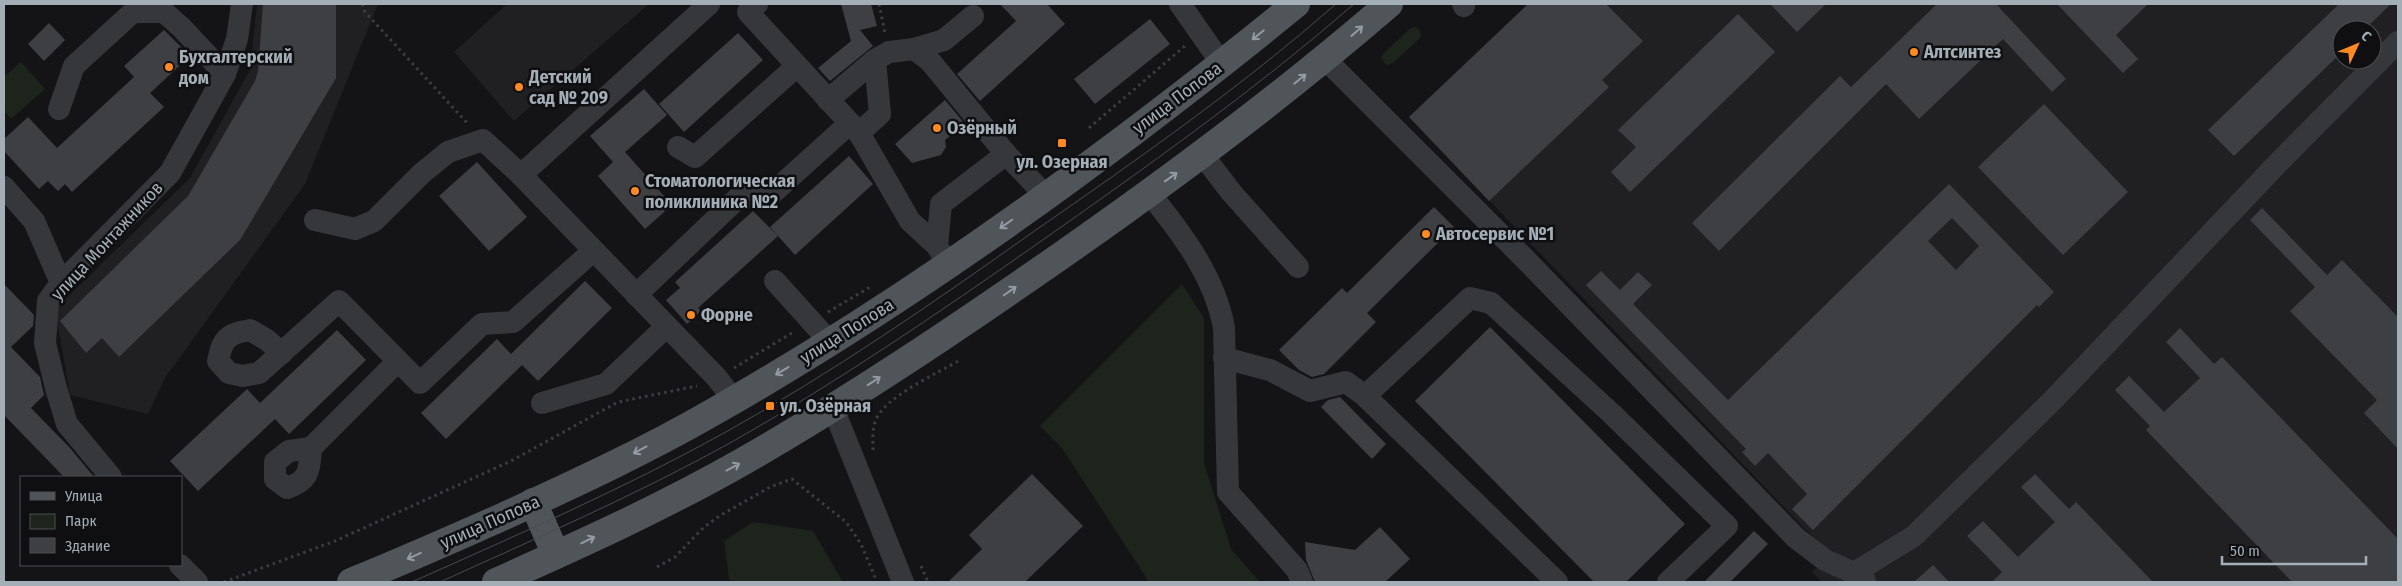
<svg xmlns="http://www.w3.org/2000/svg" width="2402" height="586" viewBox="0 0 2402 586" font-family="'Fira Sans Condensed',sans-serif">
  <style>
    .built { fill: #202023; fill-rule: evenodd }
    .green { fill: #1c241c }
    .building { fill: #3e3f43; fill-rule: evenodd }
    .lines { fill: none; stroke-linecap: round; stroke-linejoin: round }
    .path { stroke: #3a3e42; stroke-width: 3; stroke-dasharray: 2.5 4; stroke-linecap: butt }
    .minor { stroke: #35373b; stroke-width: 22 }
    .major { stroke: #50555a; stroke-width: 28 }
    .tram { stroke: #474b50; stroke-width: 1 }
    .oneway { stroke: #939ca4 }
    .poi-dot { fill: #ff8923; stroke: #0f0f11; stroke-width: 2 }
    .labels { text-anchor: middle; stroke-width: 5; stroke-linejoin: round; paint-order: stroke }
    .poi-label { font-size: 18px; font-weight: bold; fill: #a4aeb7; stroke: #0f0f11; text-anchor: start }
    .street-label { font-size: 18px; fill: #a4aeb7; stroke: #0f0f11 }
  </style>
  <rect width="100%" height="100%" fill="#141416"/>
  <!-- built -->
  <g class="built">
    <polygon points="257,4 378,4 305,184 165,378 148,414 70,395 55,309 190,178 250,70"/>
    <polygon points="507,4 649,4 514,121 454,52"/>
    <path d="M1528,4H2398V582H1822L1812,572L1830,555L1409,117ZM2342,30H2372V60H2342Z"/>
  </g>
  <!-- green -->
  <g class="green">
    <polygon points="1415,27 1419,29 1421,37 1393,63 1386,65 1381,57 1384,53 1411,28"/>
    <polygon points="21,62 45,89 11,119 4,110 4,77"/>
    <polygon points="1182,284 1204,318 1204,463 1231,549 1260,582 1149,582 1062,448 1040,426"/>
    <polygon points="753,522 813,531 843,582 731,582 729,579 724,541"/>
  </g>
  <!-- building -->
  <g class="building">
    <polygon points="263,4 336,4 336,78 240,240 119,357 102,338 86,353 60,321 188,196 255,81 258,71"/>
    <polygon points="841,4 871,4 877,26 860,30 873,46 830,81 818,68 851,41"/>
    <polygon points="1000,4 1047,4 1065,24 980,101 957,74 1016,21"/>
    <polygon points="1528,4 1606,4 1643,41 1602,80 1609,87 1489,201 1409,117"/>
    <polygon points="1770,4 1826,4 1797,32"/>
    <polygon points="1937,4 1996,4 2066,79 2052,92 2003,39 1919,119 1886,84 1719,251 1692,223 1840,76 1851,87"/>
    <polygon points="2057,4 2148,4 2116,35 2138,59 2123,73"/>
    <polygon points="2339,4 2391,4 2364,30 2342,30 2342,52 2234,156 2208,130"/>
    <polygon points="1738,14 1775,52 1630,192 1611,172 1636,147 1618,130"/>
    <polygon points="1150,19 1170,44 1095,104 1074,79"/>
    <polygon points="49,23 65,40 44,61 28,44"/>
    <polygon points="164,30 190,56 150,93 164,107 72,192 65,184 58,191 48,181 39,189 4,151 4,139 28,117 57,148 134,77 124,66"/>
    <polygon points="738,33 763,60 684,132 659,104"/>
    <polygon points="644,89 667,115 625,152 672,205 645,229 598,176 613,162 590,136"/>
    <polygon points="945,100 965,124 945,140 946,147 941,155 912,163 895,144"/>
    <polygon points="2044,104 2128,192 2063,255 1978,167"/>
    <polygon points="849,156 873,184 795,255 770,227"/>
    <polygon points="477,162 527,217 489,251 439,196"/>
    <path d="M1949,184L2054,292L2039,307L2037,305L1813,530L1792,509L1807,494L1768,453L1755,466L1742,452L1746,449L1586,285L1601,271L1620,290L1638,272L1652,285L1633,304L1728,400ZM1952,218L1979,246L1956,270L1928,241Z"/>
    <polygon points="1434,207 1454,227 1367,313 1376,322 1324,374 1312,377 1299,370 1279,350 1342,288 1347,293"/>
    <polygon points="2262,208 2327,275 2342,260 2398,317 2398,449 2364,413 2377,400 2290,311 2315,287 2250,220"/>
    <polygon points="753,211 778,236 698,308 701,311 687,324 666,300 680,288 675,282"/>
    <polygon points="585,281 612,308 538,381 522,365 446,439 421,413 497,339 511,354"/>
    <polygon points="4,284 34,315 33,326 11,347 40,377 44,395 31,408 70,448 94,477 64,477 4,415"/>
    <polygon points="1490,327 1685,524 1626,582 1594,582 1415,401"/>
    <polygon points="2180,328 2214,364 2222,357 2398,539 2398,582 2292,582 2146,430 2150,426 2115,390 2129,376 2164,412 2200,378 2166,342"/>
    <polygon points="337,330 366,360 289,434 275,419 198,491 170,461 247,389 260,403"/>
    <polygon points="1340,397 1386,444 1372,459 1321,407 1328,400"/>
    <polygon points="1032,474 1083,526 1025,582 948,582 982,549 969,535"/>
    <polygon points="2035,474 2069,509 2076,502 2153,582 1992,582 2002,572 1967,536 1983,521 2018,557 2055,522 2021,487"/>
    <polygon points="1380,527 1410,559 1385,582 1315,582 1306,560 1305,542 1355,550"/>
    <polygon points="1754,531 1768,544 1730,582 1704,582"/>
    <polygon points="1933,565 1949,582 1914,582"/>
  </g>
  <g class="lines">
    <!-- path -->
    <g class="path">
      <polyline points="362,4 365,12 469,125"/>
      <polyline points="879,4 885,33"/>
      <polyline points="1089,128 1186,45"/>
      <polyline points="828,312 870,287"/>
      <polyline points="734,368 795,331"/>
      <path d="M873,450C873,441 872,431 875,422C882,398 938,373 960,360"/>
      <polyline points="921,566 928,582"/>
      <polyline points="657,567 675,557 704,527 721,515 770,487 792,479 846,522 861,544 877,582"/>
      <polyline points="224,582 335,541 511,461 618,402 697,386"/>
    </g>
    <!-- minor -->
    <g class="minor">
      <polyline points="757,4 748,12 859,133 880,114 875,60 889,52 914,49 930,61 1006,154 1046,196"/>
      <polyline points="1180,4 1222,64"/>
      <polyline points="1463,4 1464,6"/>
      <polyline points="914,49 944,40 973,16"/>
      <polyline points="1325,59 1524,258 1796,538 1825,560 1854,573 1865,581"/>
      <polyline points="828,100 875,60"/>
      <polyline points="59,109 74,66 133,12 164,12 182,28 225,74"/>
      <polyline points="859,133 910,221 937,246 948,265"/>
      <polyline points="678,147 695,157 797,66"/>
      <polyline points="1202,154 1231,192 1298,267"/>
      <polyline points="521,175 709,4"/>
      <polyline points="4,187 34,221 61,283"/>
      <path d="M1149,193C1181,232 1215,277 1224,328L1228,492L1297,570L1302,582"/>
      <polyline points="315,220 355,229 374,221 421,174 448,152 483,140 521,175 717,378 734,400"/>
      <polyline points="937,246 941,204 1006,154"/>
      <polyline points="775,281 830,342"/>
      <polyline points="636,295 739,197 767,198 850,123"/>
      <path d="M282,353L267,340L250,330C227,334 223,338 218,361L229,373L243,376L259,373L339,301L420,383L482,324L513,322L593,251"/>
      <polyline points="1224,358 1270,370 1310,391 1346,382 1365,396 1557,582"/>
      <polyline points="1365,396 1470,298 1491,303 1612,414 1727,526 1668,582"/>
      <polyline points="542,403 606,384 667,326"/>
      <polyline points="833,408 903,582"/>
      <path d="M311,448C309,471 310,480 287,488L275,479V462L289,451L311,448L398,361"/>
      <polyline points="111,477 67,424 56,388 45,343 48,301 61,283 170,173 225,74 237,39 242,4"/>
      <polyline points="180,565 197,582"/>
      <polyline points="1854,573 1914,536 2053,400 2279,162 2398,42"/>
    </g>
    <!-- major -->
    <g class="major">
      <polyline points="533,502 556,555"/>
      <path d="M351,582C401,562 450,540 500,518C572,485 646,451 715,411C920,294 1113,153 1296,4"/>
      <path d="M496,582C579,545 663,507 742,462C852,399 957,328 1062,255C1175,176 1285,94 1389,4"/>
    </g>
    <!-- tram -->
    <g class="tram">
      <path d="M412,582C517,535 623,489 724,433C832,373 933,303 1033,232C1137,160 1241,87 1336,4"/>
      <path d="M440,582C537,538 636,495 730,443C836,383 937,314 1037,244C1145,168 1254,91 1354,4"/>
    </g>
  </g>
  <!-- one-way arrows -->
  <defs><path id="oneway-shaft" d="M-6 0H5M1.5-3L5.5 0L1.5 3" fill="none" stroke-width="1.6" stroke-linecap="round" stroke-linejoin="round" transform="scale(1.25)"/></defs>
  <g class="oneway">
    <use href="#oneway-shaft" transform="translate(1357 31) rotate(-41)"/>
    <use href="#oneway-shaft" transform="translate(1258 35) rotate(141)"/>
    <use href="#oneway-shaft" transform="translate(1300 79) rotate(-39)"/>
    <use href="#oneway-shaft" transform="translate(1171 177) rotate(-36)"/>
    <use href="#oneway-shaft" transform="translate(1006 224) rotate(145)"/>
    <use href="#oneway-shaft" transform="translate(1010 291) rotate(-35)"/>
    <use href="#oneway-shaft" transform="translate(782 371) rotate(149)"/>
    <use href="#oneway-shaft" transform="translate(874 381) rotate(-33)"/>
    <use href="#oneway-shaft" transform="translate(640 450) rotate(152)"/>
    <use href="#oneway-shaft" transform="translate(733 467) rotate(-28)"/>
    <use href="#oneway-shaft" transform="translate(588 540) rotate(-26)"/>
    <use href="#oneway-shaft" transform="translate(414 556) rotate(156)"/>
  </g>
  <!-- markers -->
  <g class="poi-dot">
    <circle cx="1914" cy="52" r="5"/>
    <circle cx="169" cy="67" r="5"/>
    <circle cx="519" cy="87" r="5"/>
    <circle cx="937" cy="128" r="5"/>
    <rect x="1057" y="138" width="10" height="10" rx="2.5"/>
    <circle cx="635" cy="191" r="5"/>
    <circle cx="1426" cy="234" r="5"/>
    <circle cx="691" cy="315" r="5"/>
    <rect x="765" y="401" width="10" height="10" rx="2.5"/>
  </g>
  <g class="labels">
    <!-- poi labels -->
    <g class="poi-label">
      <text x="1924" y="58">Алтсинтез</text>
      <text x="179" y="63">Бухгалтерский<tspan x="179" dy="21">дом</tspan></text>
      <text x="529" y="83">Детский<tspan x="529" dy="21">сад № 209</tspan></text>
      <text x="947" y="134">Озёрный</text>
      <text x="1062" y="168" text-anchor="middle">ул. Озерная</text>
      <text x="645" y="187">Стоматологическая<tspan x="645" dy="21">поликлиника №2</tspan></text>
      <text x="1436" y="240">Автосервис №1</text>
      <text x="701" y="321">Форне</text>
      <text x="780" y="412">ул. Озёрная</text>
    </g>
    <!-- street labels -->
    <g class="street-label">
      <text transform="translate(1177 98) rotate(-37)" y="6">улица Попова</text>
      <text transform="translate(107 241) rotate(-47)" y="6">улица Монтажников</text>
      <text transform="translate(847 331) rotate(-32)" y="6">улица Попова</text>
      <text transform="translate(490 522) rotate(-24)" y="6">улица Попова</text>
    </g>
  </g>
  <!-- border -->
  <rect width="2402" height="586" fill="none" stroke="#a4aeb7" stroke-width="10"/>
  <!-- legend -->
  <rect x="20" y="476" width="162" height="90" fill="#0f0f11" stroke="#4b4f53"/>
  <rect x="30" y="492" width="25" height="8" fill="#50555a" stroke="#4b4f53"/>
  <text x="65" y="501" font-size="15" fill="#a4aeb7">Улица</text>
  <rect x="30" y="514" width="25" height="15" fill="#1c241c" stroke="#4b4f53"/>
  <text x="65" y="526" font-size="15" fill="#a4aeb7">Парк</text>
  <rect x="30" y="538" width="25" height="15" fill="#3e3f43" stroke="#4b4f53"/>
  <text x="65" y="551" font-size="15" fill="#a4aeb7">Здание</text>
  <!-- north arrow -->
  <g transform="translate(2357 45) rotate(46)"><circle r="24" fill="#0f0f11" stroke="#4b4f53"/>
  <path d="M0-4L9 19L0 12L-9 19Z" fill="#ff8923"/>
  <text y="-8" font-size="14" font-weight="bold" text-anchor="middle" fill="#a4aeb7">С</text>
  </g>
  <!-- scale -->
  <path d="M2222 556v8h144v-8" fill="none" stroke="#a4aeb7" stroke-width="2.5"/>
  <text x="2230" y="556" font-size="15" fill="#a4aeb7" stroke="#0f0f11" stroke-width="4" paint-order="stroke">50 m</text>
</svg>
